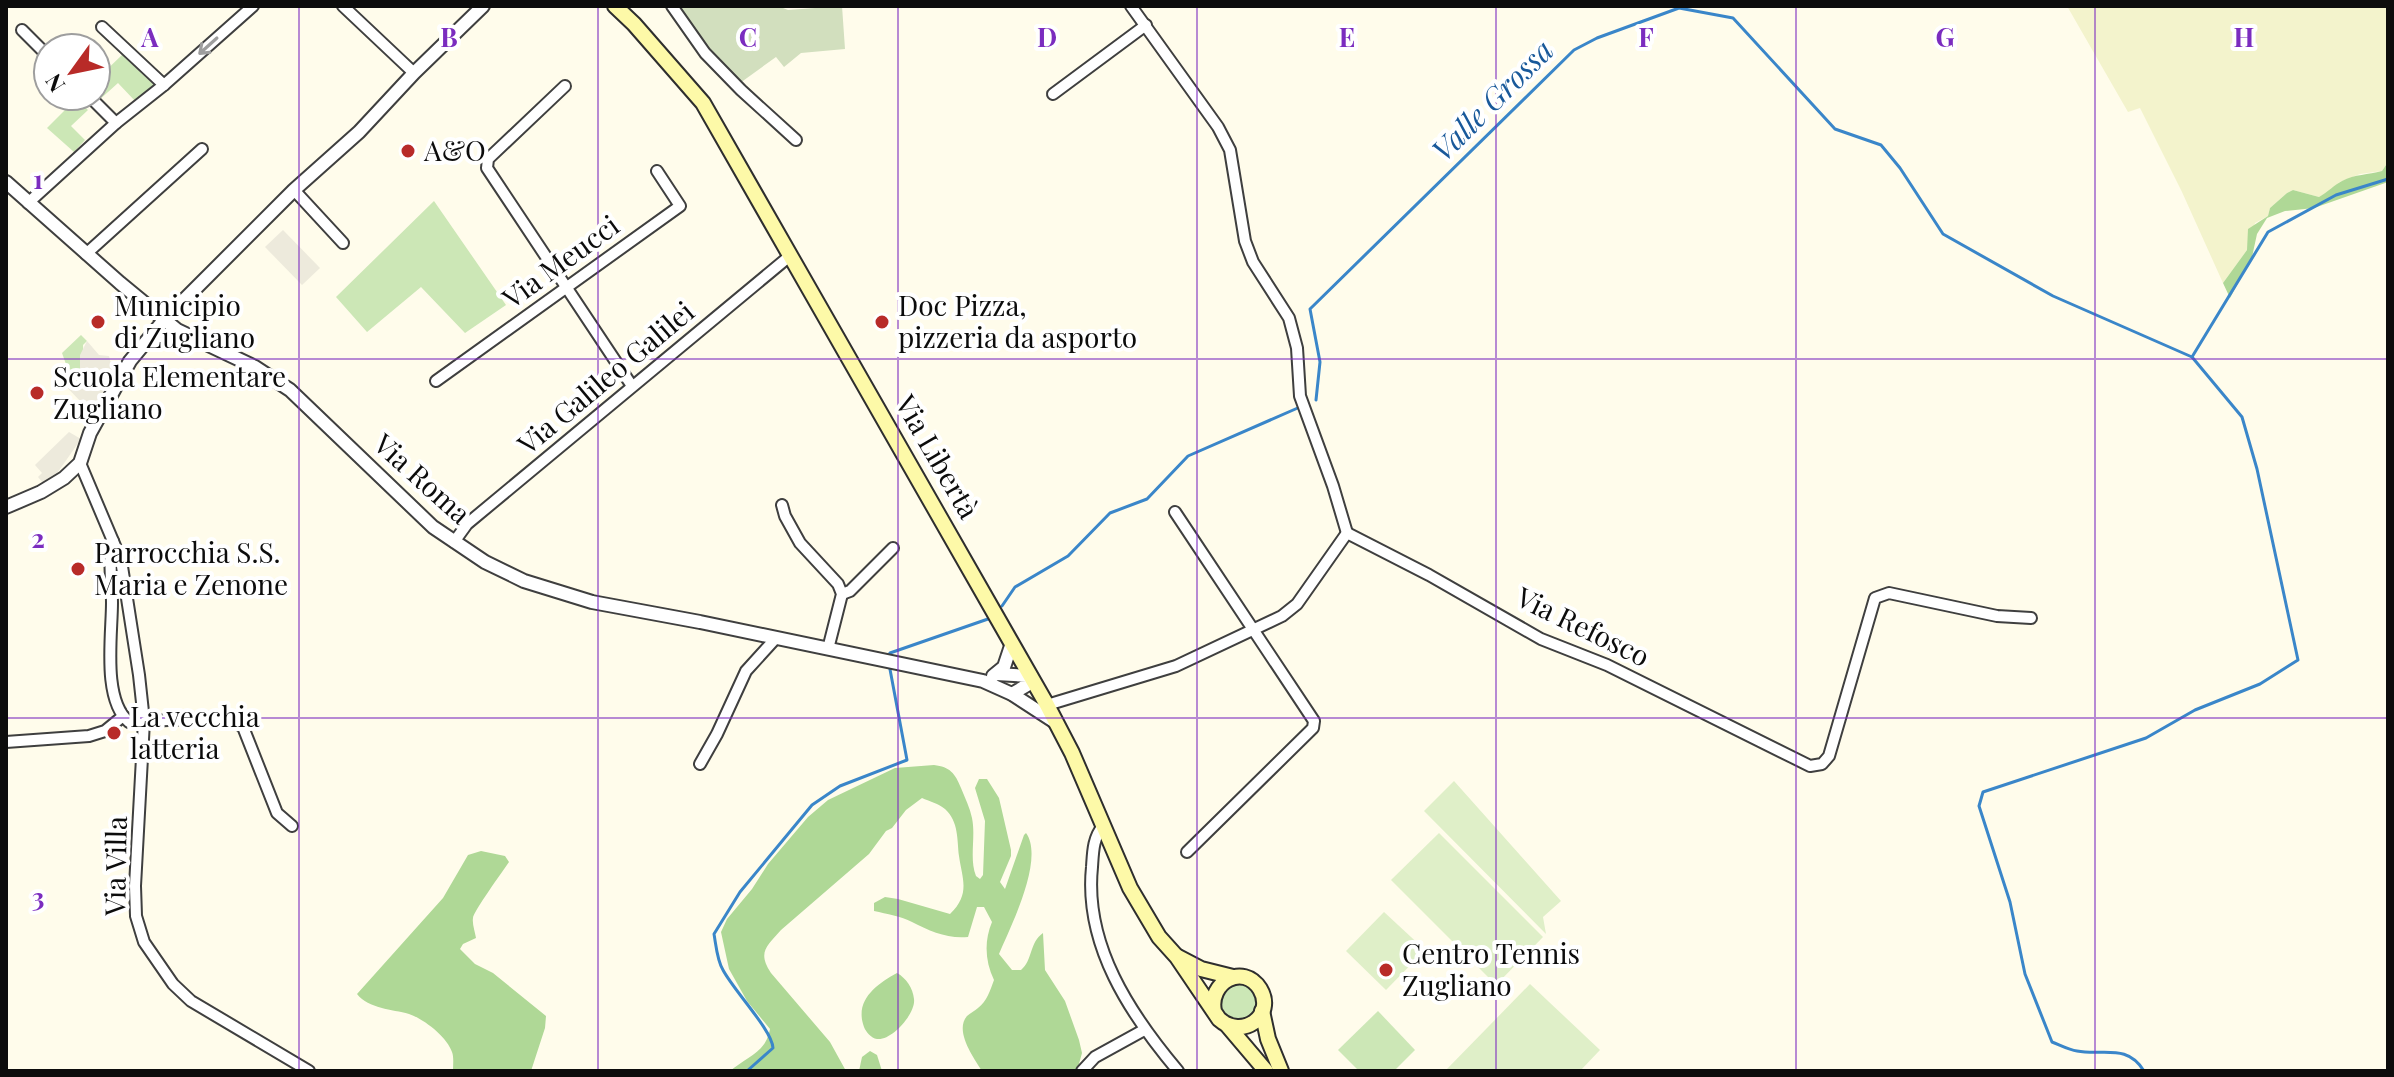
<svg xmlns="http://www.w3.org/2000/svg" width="2394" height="1077" viewBox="0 0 2394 1077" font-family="'Playfair Display',serif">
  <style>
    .farmland { fill: #f3f3cc }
    .green { fill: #cce7b6 }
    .forest { fill: #afd896 }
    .cemetery { fill: #d2dfbe }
    .pitch { fill: #dfefc8 }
    .plaza { fill: #edeadc }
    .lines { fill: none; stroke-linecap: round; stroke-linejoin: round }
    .stream { stroke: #3a86c9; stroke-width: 3 }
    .minor-casing { stroke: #3f3f3f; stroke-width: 14 }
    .tertiary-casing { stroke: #3f3f3f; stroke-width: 16 }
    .secondary-casing { stroke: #2e2e2e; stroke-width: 18 }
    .minor { stroke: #fff; stroke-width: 10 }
    .tertiary { stroke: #fff; stroke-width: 12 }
    .secondary { stroke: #fdf9a8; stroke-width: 14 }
    .oneway { stroke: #9e9e9e }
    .grid { fill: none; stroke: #7b2cbf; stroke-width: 2; stroke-opacity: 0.55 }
    .poi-dot { fill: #b82b28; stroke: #fff; stroke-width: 3 }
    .labels { text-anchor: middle; stroke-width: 8; stroke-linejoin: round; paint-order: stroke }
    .poi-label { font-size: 28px; fill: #0c0c0c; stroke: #fff; text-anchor: start }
    .street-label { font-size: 28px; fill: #0c0c0c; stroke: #fff }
    .water-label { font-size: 30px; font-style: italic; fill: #19599a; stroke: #fff }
    .grid-label { font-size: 26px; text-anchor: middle; font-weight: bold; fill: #7b2cbf; stroke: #fff; stroke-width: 8; stroke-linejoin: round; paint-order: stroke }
  </style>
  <rect width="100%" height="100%" fill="#fffceb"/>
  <!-- farmland -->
  <polygon class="farmland" points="2067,6 2388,6 2388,162 2382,171 2360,174 2340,182 2331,191 2319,197 2293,190 2287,193 2270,208 2268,216 2255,223 2247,250 2223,283 2182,192 2140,108 2128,112"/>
  <!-- green -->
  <g class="green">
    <polygon points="122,55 154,85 136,102 118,83 98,101 96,80"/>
    <polygon points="76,99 88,110 71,126 85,140 74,152 47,128"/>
    <polygon points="434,201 506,305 465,333 421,287 367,332 336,297"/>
    <polygon points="81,335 87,341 83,345 84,374 79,378 67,367 62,353"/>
    <circle cx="1238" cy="1002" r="18"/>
    <polygon points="1378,1011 1415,1050 1394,1071 1359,1071 1338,1050"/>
  </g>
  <!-- forest -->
  <g class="forest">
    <path d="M2388,162V182L2314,208L2285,211L2267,218L2257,234L2252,257L2230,298L2223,283L2247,250L2248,229L2268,216L2270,208L2287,193L2293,190L2319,197C2328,192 2334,185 2342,181C2355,174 2368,175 2382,171Z"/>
    <path d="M934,765C950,767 955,773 961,788C965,798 970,808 972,818C976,837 969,859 976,876L980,879L983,875L985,821L975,788L979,779H987L999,798L1011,850V856L1000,882L1005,889L1024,835L1026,833C1045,859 1010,928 999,954L1012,970H1021C1033,960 1029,943 1043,933L1045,970L1065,1001L1079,1040L1082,1053L1077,1071H982C974,1058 954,1031 967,1016C970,1013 975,1011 978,1008C987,1001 990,991 994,980C985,961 984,941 992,922L984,907H977L968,937C947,939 930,931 912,922C901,916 887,914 874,911V903L885,897L898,899L950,914C971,894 962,878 959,856C957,840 959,822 945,809C939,804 929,801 922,798L906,810L892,828L886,831L869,854L781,930C767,946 757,952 771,973L830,1042L846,1071H730C746,1057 766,1053 770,1029L747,1001L729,969L721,932L727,919L752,889L768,864L808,817L828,800L895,768Z"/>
    <path d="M481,851L505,856L509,862C503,871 473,912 473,918C472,924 475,932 476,938L463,944L460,949L475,964L493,973L546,1016L545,1028L531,1071H453C453,1065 454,1057 452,1052C447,1037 424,1019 409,1014C392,1009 369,1009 357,994L443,898L468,855Z"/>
    <path d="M897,973C906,978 913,988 914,999C916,1013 892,1041 877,1039C871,1038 866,1032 864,1027C854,1000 877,984 897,973Z"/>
    <polygon points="870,1051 877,1055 882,1071 859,1071 862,1057"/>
  </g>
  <!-- cemetery -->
  <polygon class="cemetery" points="676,6 778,6 788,10 842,6 845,49 801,53 784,67 776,57 740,83 705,46"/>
  <!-- pitch -->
  <g class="pitch">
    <polygon points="1454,781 1561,901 1543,917 1546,934 1424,811"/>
    <polygon points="1439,833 1543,937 1496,985 1391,880"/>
    <polygon points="1384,912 1425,950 1386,990 1346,951"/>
    <polygon points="1530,984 1600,1050 1580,1071 1445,1071"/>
  </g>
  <!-- plaza -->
  <g class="plaza">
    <polygon points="283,230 320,268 302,285 265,247"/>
    <polygon points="87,341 99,355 109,356 111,364 125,367 98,412 84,405 56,376 67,367 78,378 83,374 80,368 80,355"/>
    <polygon points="69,432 81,439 53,479 44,484 38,477 42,473 35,465"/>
  </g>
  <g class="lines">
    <!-- stream -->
    <g class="stream">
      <polyline points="2192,357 2268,232 2336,195 2388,179"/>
      <path d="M1316,400L1320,362L1310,309L1574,50L1597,38L1679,8L1733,18L1835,129L1881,145L1900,168L1943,234L2053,296L2192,357L2242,417L2257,469L2298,660L2260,684L2195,710L2146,738L1983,792L1979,806L2010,902L2025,974L2052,1042C2060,1045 2069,1050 2077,1051C2103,1056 2127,1043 2144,1071"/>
      <polyline points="1002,606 1015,587 1068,556 1110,513 1147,499 1188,456 1300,407"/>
      <polyline points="888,657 890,653 988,619"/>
      <path d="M747,1071L773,1048C772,1030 734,991 723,970C717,960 716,945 714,934L740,892L812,805L840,786L907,760L889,664"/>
    </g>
    <defs>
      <g id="minor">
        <polyline points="343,6 414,73"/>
        <polyline points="672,6 705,53 741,90 796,140"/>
        <polyline points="1131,6 1218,127 1230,150 1245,241 1253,262 1289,318 1297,348 1300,396 1333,486 1347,533"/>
        <polyline points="102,27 164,85"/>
        <polyline points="22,30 48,56"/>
        <polyline points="565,86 488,159 487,168 632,386"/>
        <polyline points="1053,94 1146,25"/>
        <polyline points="116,123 164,85 253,6"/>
        <polyline points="294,190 343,243"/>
        <polyline points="28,203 116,123 89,96"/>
        <polyline points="86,254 202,149"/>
        <polyline points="436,381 680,206 657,171"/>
        <polyline points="80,463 121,560 139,675 144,721 135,886 136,916 144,942 173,984 191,1001 309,1071"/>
        <polyline points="782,505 785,516 800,543 838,584 842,594 828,649"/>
        <polyline points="1175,512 1314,721 1313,728 1187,852"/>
        <polyline points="1347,533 1429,575 1541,639 1607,665 1810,766 1822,764 1829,756 1875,598 1889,593 1997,616 2031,618"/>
        <path d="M113,541C108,560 112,583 112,603C112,635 102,700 129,722L227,717L243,727L277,813L292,826"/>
        <polyline points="454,542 467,524 791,255"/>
        <polyline points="842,594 850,591 893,548"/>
        <polyline points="1047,705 1176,666 1282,616 1297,604 1347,533"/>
        <polyline points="6,742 89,736 105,731 122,717"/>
        <polyline points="700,764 717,734 746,671 776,638"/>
        <path d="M1103,826C1093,838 1093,852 1092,867C1084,945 1130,1014 1178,1071"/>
        <polyline points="1082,1071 1095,1057 1144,1030"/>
      </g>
      <g id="tertiary">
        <polyline points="6,182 120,283 177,330 255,367 290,390 433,527 485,562 524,581 592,602 700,622 983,681 1012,694 1055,722"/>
        <polyline points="6,507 41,492 64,478 80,463 90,433 130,361 164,320 294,190 359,132 414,73 483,6"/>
        <polyline points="996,674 1031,676 1027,685 1012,694"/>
        <polyline points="993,676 1004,667 1012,643"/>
      </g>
      <g id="secondary">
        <path d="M615,6L634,24L703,103L1047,705L1072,753L1130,888L1159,937L1177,957L1219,1019C1242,1040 1276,1016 1260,989C1243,962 1208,983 1214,1011"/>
        <polyline points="1178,957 1201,969 1233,977"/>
        <polyline points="1262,1011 1268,1039 1281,1071"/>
        <polyline points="1227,1025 1266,1071"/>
      </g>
    </defs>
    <!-- minor casing -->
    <use href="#minor" class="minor-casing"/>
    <!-- tertiary casing -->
    <use href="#tertiary" class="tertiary-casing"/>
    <!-- secondary casing -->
    <use href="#secondary" class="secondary-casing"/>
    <!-- minor -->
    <use href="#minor" class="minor"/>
    <!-- tertiary -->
    <use href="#tertiary" class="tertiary"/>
    <!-- secondary -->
    <use href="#secondary" class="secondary"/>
  </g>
  <!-- one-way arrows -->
  <defs><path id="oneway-shaft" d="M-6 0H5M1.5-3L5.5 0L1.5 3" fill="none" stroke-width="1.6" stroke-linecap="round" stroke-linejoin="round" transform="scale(2)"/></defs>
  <use class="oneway" href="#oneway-shaft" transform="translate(208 46) rotate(138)"/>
  <!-- grid -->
  <path class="grid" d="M299,6V1071M598,6V1071M898,6V1071M1197,6V1071M1496,6V1071M1796,6V1071M2095,6V1071M6,359H2388M6,718H2388"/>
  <!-- markers -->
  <g class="poi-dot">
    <circle cx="408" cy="151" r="8"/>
    <circle cx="98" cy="322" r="8"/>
    <circle cx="882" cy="322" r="8"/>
    <circle cx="37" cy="393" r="8"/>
    <circle cx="78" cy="569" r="8"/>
    <circle cx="114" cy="733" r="8"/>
    <circle cx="1386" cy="970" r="8"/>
  </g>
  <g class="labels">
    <!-- poi labels -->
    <g class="poi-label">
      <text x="424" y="161">A&amp;O</text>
      <text x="114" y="316">Municipio<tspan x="114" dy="32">di Zugliano</tspan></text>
      <text x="898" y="316">Doc Pizza,<tspan x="898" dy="32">pizzeria da asporto</tspan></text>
      <text x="53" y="387">Scuola Elementare<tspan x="53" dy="32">Zugliano</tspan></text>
      <text x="94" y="563">Parrocchia S.S.<tspan x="94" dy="32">Maria e Zenone</tspan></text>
      <text x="130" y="727">La vecchia<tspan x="130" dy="32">latteria</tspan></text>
      <text x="1402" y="964">Centro Tennis<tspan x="1402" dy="32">Zugliano</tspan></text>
    </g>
    <!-- street labels -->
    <g class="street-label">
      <text transform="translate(561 262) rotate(-36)" y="10">Via Meucci</text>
      <text transform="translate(606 378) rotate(-40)" y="10">Via Galileo Galilei</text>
      <text transform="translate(937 457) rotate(60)" y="10">Via Libertà</text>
      <text transform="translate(422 479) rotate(42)" y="10">Via Roma</text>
      <text transform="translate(1583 627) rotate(26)" y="10">Via Refosco</text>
      <text transform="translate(116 866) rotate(-89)" y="10">Via Villa</text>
    </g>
    <!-- water labels -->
    <g class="water-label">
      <text transform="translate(1493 101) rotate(-45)" y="10">Valle Grossa</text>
    </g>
  </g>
  <g class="grid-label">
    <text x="150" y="47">A</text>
    <text x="449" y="47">B</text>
    <text x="748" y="47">C</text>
    <text x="1047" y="47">D</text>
    <text x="1347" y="47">E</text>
    <text x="1646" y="47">F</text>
    <text x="1945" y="47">G</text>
    <text x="2244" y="47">H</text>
    <text x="38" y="189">1</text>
    <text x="38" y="548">2</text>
    <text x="38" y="907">3</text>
  </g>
  <!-- border -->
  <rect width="2394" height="1077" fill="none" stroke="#0c0c0c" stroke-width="16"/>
  <!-- north arrow -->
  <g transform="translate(72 72) rotate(237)"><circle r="38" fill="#ffffff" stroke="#9e9e9e" stroke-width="2"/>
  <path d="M0-6L14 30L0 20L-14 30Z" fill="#b82b28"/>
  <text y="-12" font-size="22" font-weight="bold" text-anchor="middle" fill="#0c0c0c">N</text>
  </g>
</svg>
